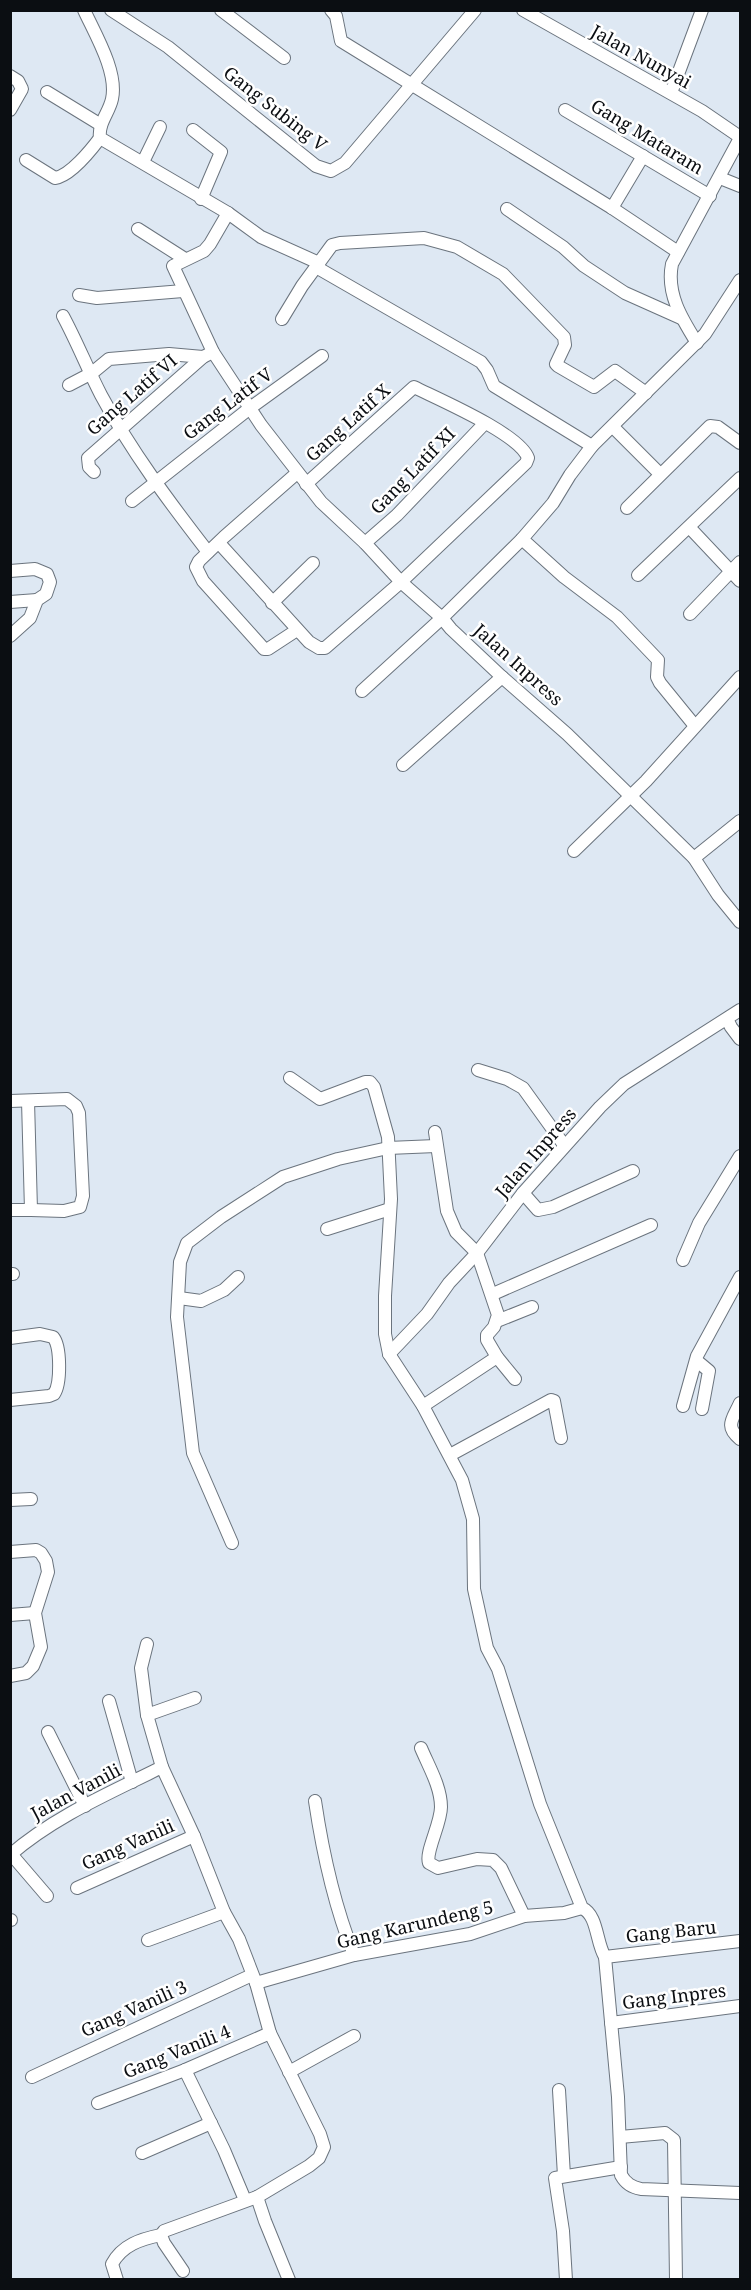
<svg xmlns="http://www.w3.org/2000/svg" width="751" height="2290" viewBox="0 0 751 2290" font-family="'Noto Serif',serif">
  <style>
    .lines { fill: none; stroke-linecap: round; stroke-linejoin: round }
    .minor-casing { stroke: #6b747e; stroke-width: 14 }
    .minor { stroke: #fff; stroke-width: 12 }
    .labels { text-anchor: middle; stroke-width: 5; stroke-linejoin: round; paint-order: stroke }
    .street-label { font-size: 18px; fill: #0b0e12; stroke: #fff }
  </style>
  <rect width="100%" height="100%" fill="#dee8f3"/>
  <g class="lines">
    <defs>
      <g id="minor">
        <path d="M84,10C95,34 118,72 112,99C109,113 98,123 100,138L228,213L261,237L319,263"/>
        <polyline points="111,10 168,47 316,166 331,171 345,163 475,10"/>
        <polyline points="221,10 284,58"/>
        <polyline points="331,10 336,16 341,41 612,208 678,252"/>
        <polyline points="523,10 702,111 740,137"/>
        <polyline points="10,76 18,81 22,89 10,110"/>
        <polyline points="47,92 101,125"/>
        <polyline points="671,93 702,10"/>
        <polyline points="565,110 710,196"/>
        <polyline points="193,130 221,152 201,199"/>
        <path d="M26,160L55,178C70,176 91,150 100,138"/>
        <polyline points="143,162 160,127"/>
        <polyline points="720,178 740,186"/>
        <polyline points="612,208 643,156"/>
        <polyline points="507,209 563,247 584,266 625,293 681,318"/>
        <polyline points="228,213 210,244 204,251 173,266 213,352 261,425 321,502 365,543 401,582 442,618 451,629 502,677 567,734 694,858 718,895 740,922"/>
        <polyline points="138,229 185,259"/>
        <polyline points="316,267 481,362 487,370 494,386 592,446"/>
        <polyline points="79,295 97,298 183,291"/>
        <path d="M63,316C77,342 88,370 101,395C131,451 170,503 208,552"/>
        <polyline points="282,319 302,286 332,245 340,243 424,238 457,247 503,274 564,337 565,345 556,364 558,366 594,387 615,371 646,393"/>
        <path d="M697,343C682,319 666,294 672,264L740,138"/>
        <polyline points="69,385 92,373 109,359 169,354 203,357"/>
        <polyline points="613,427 660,474"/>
        <polyline points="94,472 89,467 88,458 203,357 213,352"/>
        <polyline points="297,473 224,537 199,561 196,567 203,581 264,649 268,649 297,630"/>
        <polyline points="132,501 250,408 322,356"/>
        <polyline points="627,508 710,426 718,427 740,443"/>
        <polyline points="690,528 740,581"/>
        <polyline points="522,539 564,577 617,617 658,660 657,677 660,683 695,726"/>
        <path d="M219,543L309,642L319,648H325L401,582L526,463L528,458C520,434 438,399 414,387L306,484"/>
        <polyline points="365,543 397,515 485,423"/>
        <polyline points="10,571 35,569 47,574 50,582 46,594 37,600 30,618 10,636"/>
        <polyline points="638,575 740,478"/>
        <polyline points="10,602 37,600"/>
        <polyline points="272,603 313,563"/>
        <polyline points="690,614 740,562"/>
        <polyline points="362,691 442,618 522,539 553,503 570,475 592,446 705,334 740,280"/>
        <polyline points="403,765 502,677"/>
        <polyline points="574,851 646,781 740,677"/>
        <polyline points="694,858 740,821"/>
        <polyline points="727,1019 731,1027 740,1039"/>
        <polyline points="478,1070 507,1079 523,1088 564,1145"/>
        <path d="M290,1078L320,1099L365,1082H370L374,1087L388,1137L391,1199L385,1296V1334L389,1354L423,1406L462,1480L473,1519L474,1589L487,1648L498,1669L540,1804L582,1908C598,1915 596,1943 605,1957L618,2097L621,2175C626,2184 632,2187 641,2189L740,2193"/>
        <polyline points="10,1101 67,1099 76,1106 79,1113 83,1196 80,1207 64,1211 31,1210"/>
        <polyline points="435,1132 447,1211 456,1232 477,1253 498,1315 494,1327 487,1335 487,1340 497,1357 515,1379"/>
        <polyline points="523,1193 538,1210 553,1207 633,1171"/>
        <polyline points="10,1210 31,1210 28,1101"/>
        <polyline points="327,1229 390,1209"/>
        <polyline points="683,1260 699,1223 740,1156"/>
        <polyline points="10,1274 13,1274"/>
        <polyline points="493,1294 651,1225"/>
        <polyline points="179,1298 201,1301 224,1290 238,1277"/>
        <polyline points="497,1321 532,1307"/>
        <path d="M10,1338L40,1334L53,1337C61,1346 61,1384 54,1394L49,1396L10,1400"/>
        <polyline points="389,1354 427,1314 449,1283 477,1253 523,1193 600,1107 624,1084 740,1010"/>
        <polyline points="697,1361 709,1371 702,1409"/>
        <path d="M740,1403C733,1419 724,1426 740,1439"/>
        <polyline points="423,1406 497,1357"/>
        <polyline points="683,1406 697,1356 740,1277"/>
        <polyline points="450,1455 551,1400 554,1401 561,1438"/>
        <polyline points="10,1500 31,1499"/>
        <polyline points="232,1543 193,1453 177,1317 180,1262 187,1243 221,1217 283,1177 338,1159 388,1148 436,1146"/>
        <polyline points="10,1552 36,1550 41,1553 46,1561 48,1572 35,1613 41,1647 33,1666 26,1673 10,1676"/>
        <polyline points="10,1615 35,1613"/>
        <polyline points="147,1644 141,1668 147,1715 162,1767 194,1836 224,1912 239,1939 256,1983 270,2033 320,2134 324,2147 319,2158 309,2166 257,2197 164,2231 161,2235 164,2243 183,2271"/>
        <polyline points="109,1701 132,1782"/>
        <polyline points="147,1715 195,1698"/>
        <polyline points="48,1732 85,1806"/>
        <path d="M421,1748C429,1767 441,1787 441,1807C441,1824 425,1852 429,1863L438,1868L477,1859L493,1860L501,1868L524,1916"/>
        <path d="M315,1801C323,1855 334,1905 354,1955"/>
        <polyline points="11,1854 47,1896"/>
        <path d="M10,1855C55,1816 110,1793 162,1767"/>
        <polyline points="77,1888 194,1836"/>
        <polyline points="10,1920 11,1920"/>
        <polyline points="148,1940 224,1912"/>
        <polyline points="605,1957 740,1941"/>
        <polyline points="256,1983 354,1955 470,1934 524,1916 564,1913 582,1908"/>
        <polyline points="611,2023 740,2006"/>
        <polyline points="185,2070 224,2150 245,2200"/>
        <polyline points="289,2072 354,2036"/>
        <polyline points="32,2077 252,1975"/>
        <polyline points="559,2090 564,2176"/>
        <polyline points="98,2103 185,2070 270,2033"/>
        <polyline points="620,2137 665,2133 674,2140 676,2280"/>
        <polyline points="142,2153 211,2123"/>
        <polyline points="257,2197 265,2221 289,2280"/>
        <path d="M117,2280L112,2264C122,2245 141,2239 161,2235"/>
        <polyline points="566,2280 563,2231 555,2178 621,2167"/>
      </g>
    </defs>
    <!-- minor casing -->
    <use href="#minor" class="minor-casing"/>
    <!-- minor -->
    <use href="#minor" class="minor"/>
  </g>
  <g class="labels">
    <!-- street labels -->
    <g class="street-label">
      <text transform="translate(641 57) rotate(29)" y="6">Jalan Nunyai</text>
      <text transform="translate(275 109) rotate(38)" y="6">Gang Subing V</text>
      <text transform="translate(647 137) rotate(31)" y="6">Gang Mataram</text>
      <text transform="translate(132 395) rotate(-41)" y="6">Gang Latif VI</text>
      <text transform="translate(228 404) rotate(-37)" y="6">Gang Latif V</text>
      <text transform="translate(348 423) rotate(-42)" y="6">Gang Latif X</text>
      <text transform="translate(413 471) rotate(-46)" y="6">Gang Latif XI</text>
      <text transform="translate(518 665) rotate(42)" y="6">Jalan Inpress</text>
      <text transform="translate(536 1153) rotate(-49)" y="6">Jalan Inpress</text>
      <text transform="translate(76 1792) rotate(-28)" y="6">Jalan Vanili</text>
      <text transform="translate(128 1845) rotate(-24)" y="6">Gang Vanili</text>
      <text transform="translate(415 1925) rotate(-13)" y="6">Gang Karundeng 5</text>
      <text transform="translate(671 1932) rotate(-6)" y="6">Gang Baru</text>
      <text transform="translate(674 1997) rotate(-7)" y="6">Gang Inpres</text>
      <text transform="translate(134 2009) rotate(-24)" y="6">Gang Vanili 3</text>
      <text transform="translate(177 2052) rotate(-22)" y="6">Gang Vanili 4</text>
    </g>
  </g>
  <!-- border -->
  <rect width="751" height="2290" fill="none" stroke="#0b0e12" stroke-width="24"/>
</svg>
